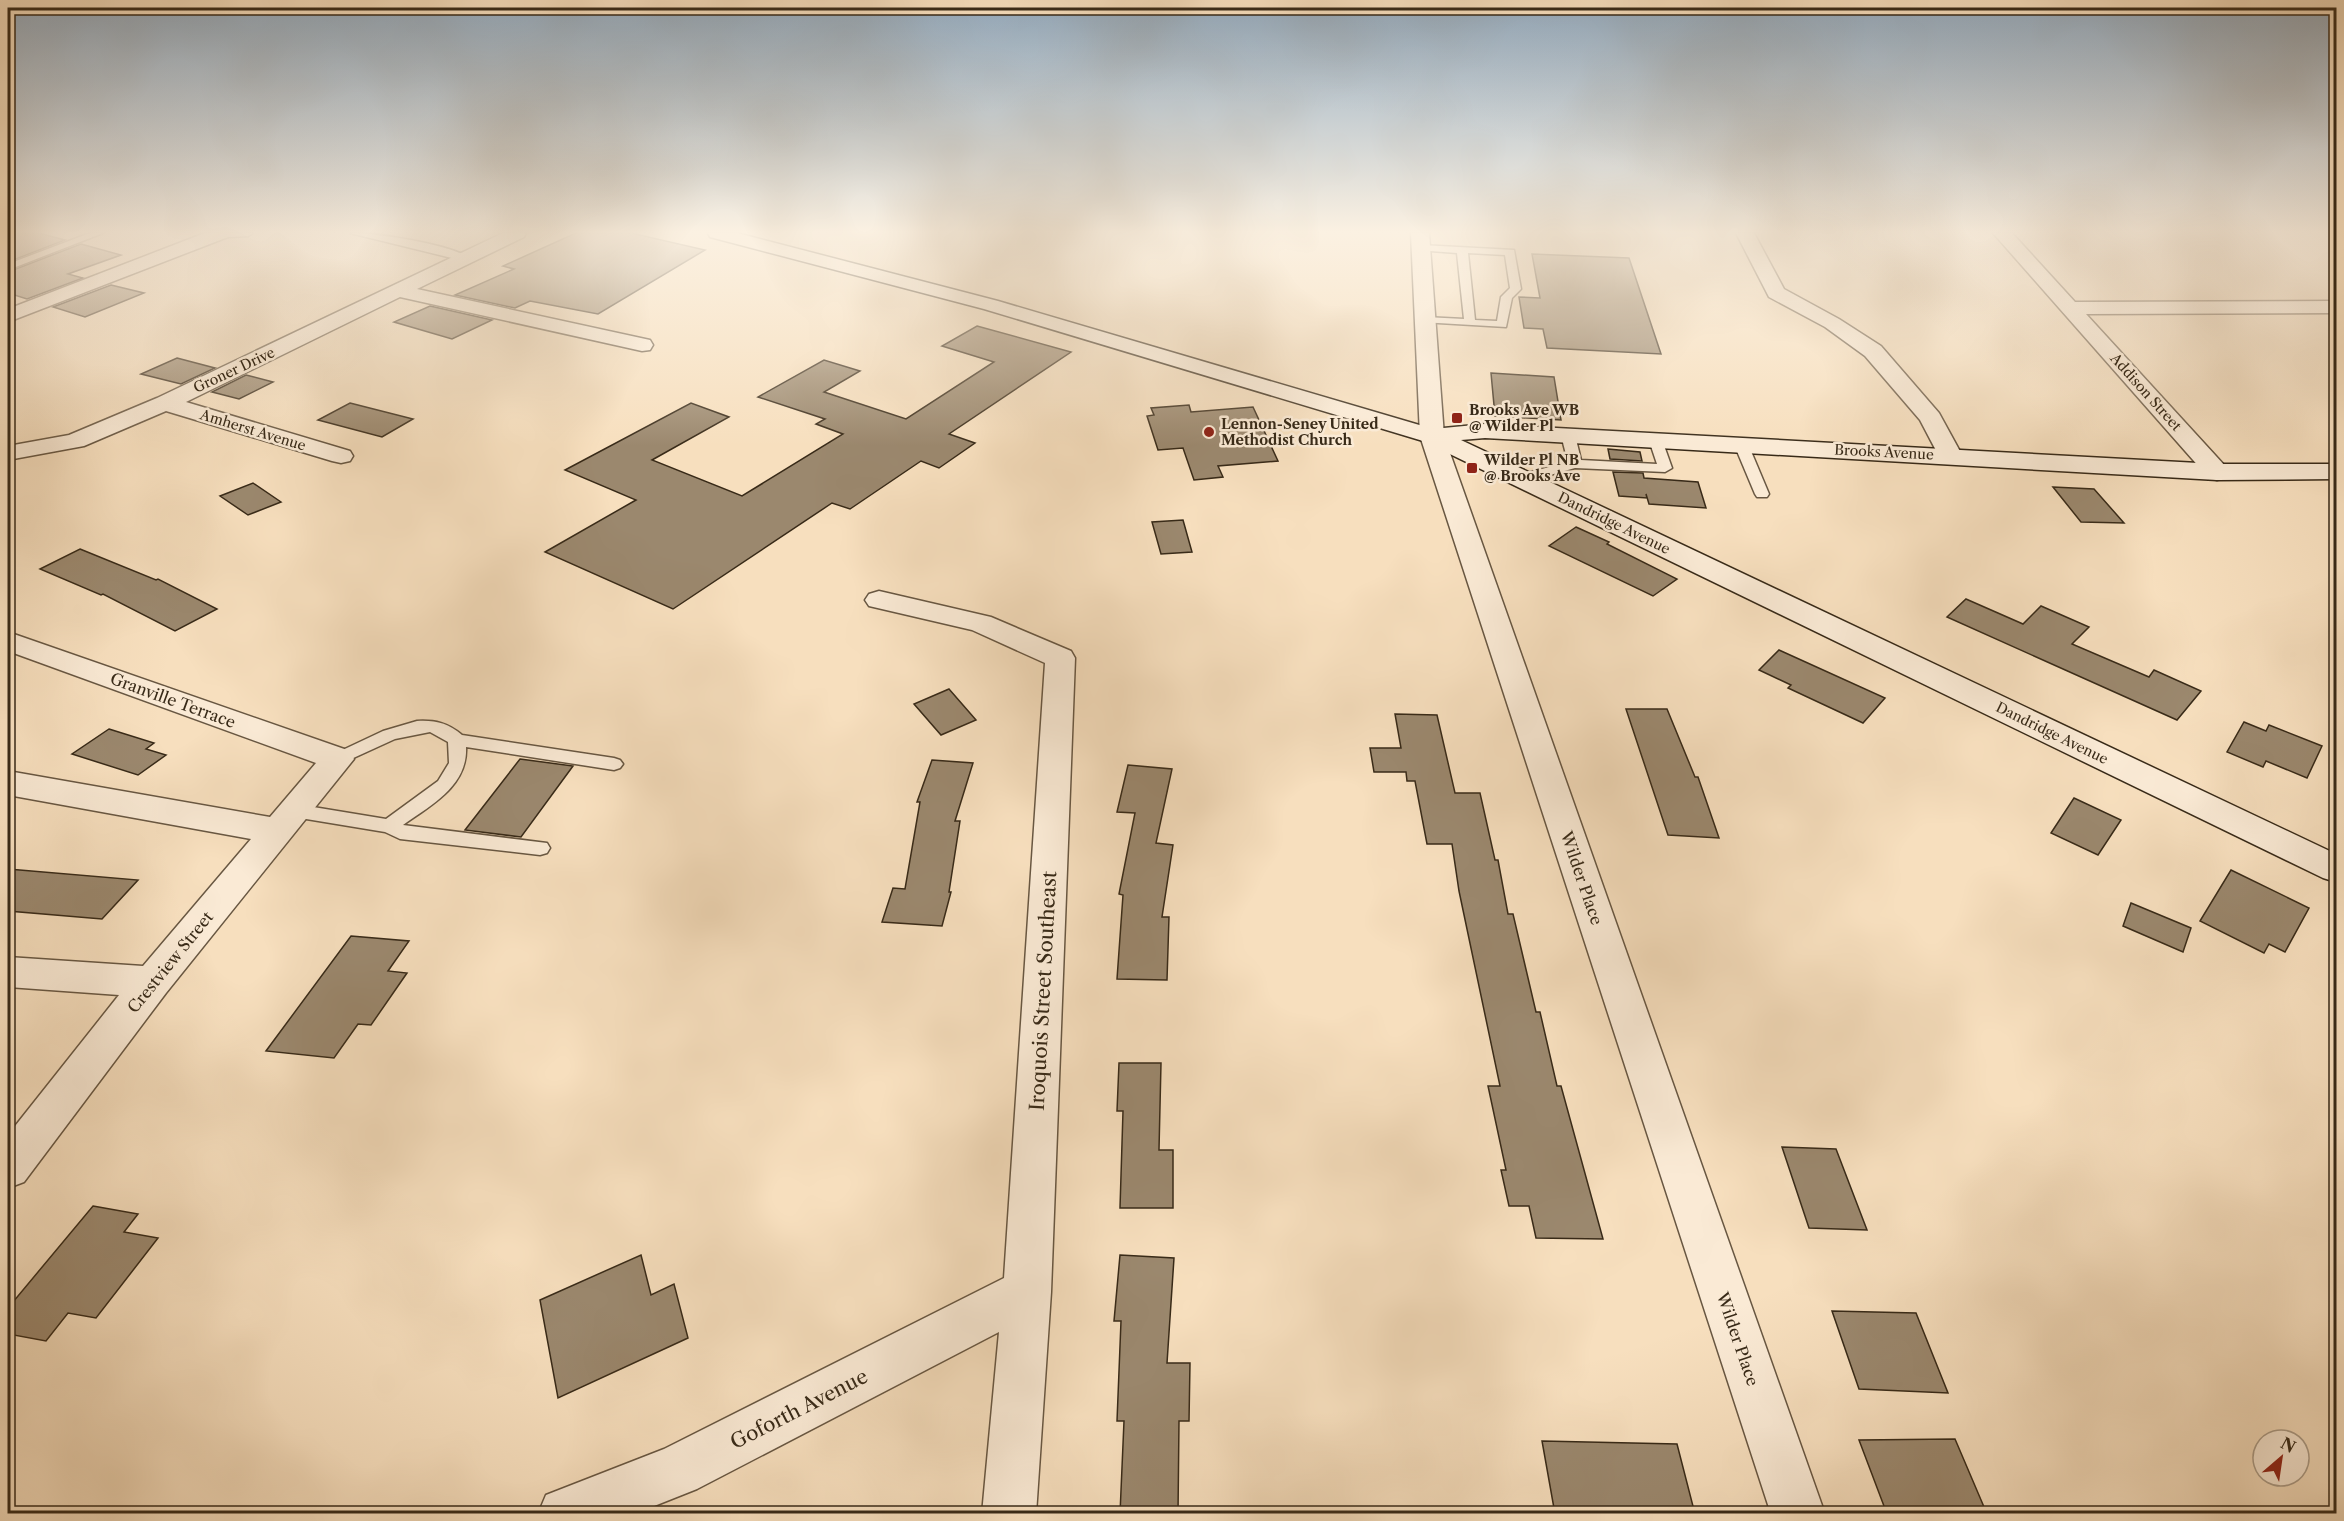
<svg xmlns="http://www.w3.org/2000/svg" width="2344" height="1521" viewBox="0 0 2344 1521" font-family="'Libre Caslon Text',serif">
  <style>
    .building { fill: #9b886e; stroke: #382a18; stroke-width: 1.5 }
    .lines { fill: none; stroke-linecap: round; stroke-linejoin: round }
    .lane-casing { stroke: #685742; stroke-width: 3 }
    .street-casing { stroke: #685742; stroke-width: 3 }
    .secondary-casing { stroke: #382a18; stroke-width: 3 }
    .lane { fill: #faead5; fill-rule: evenodd }
    .street { fill: #faead5; fill-rule: evenodd }
    .secondary { fill: #faead5; fill-rule: evenodd }
    .poi-dot { fill: #8f2418; stroke: #faead5; stroke-width: 2 }
    .labels { text-anchor: middle; stroke-width: 5; stroke-linejoin: round; paint-order: stroke }
    .far-street-label { font-size: 14px; fill: #382a18; stroke: #faead5 }
    .far-poi-label { font-size: 14px; font-weight: bold; fill: #382a18; stroke: #faead5; text-anchor: start }
    .street-label { font-size: 16px; fill: #382a18; stroke: #faead5 }
    .near-street-label { font-size: 20px; fill: #382a18; stroke: #faead5 }
  </style>
  <rect width="100%" height="100%" fill="#f7dfbe"/>
  <filter id="stains"><feTurbulence type="fractalNoise" baseFrequency=".00333" numOctaves="4"/><feColorMatrix values="0 0 0 0 .2 0 0 0 0 .09 0 0 0 0 .02 0 0 0 .5 -.17"/></filter>
  <radialGradient id="worn" r=".72"><stop offset=".6" stop-color="#630" stop-opacity="0"/><stop offset="1" stop-color="#630" stop-opacity=".3"/></radialGradient>
  <!-- building -->
  <g class="building">
    <polygon points="8,233 38,233 65,240 8,262"/>
    <polygon points="576,233 631,233 705,250 598,314 530,301 515,308 455,295 514,269 503,266"/>
    <polygon points="81,244 121,255 68,274 83,278 27,299 8,293 8,272"/>
    <polygon points="1532,254 1629,258 1661,354 1547,348 1543,329 1524,328 1519,297 1540,298"/>
    <polygon points="111,285 144,293 85,317 53,307"/>
    <polygon points="430,306 492,320 452,339 394,322"/>
    <polygon points="977,326 1071,352 949,434 975,443 939,468 921,461 850,509 832,503 673,609 545,552 636,500 565,470 691,403 729,417 652,460 742,496 843,434 816,424 825,419 758,397 824,360 860,371 824,392 906,419 994,362 942,346"/>
    <polygon points="177,358 215,368 181,384 141,374"/>
    <polygon points="1491,373 1554,377 1561,420 1495,416"/>
    <polygon points="246,375 273,382 239,399 212,392"/>
    <polygon points="350,403 413,419 382,437 318,420"/>
    <polygon points="1189,405 1191,412 1253,407 1278,461 1218,466 1223,477 1194,480 1183,448 1158,450 1147,416 1154,415 1151,408"/>
    <polygon points="1608,449 1640,452 1642,461 1610,459"/>
    <polygon points="1613,472 1643,473 1644,478 1698,482 1706,508 1649,504 1646,494 1647,498 1619,496"/>
    <polygon points="253,483 281,502 248,515 220,496"/>
    <polygon points="2053,487 2094,489 2124,523 2081,522"/>
    <polygon points="1183,520 1192,552 1161,554 1152,522"/>
    <polygon points="1576,527 1609,542 1607,544 1677,579 1653,596 1549,546"/>
    <polygon points="80,549 156,580 158,579 217,609 175,631 103,594 101,595 40,569"/>
    <polygon points="1966,599 2023,624 2041,606 2089,627 2072,644 2149,677 2154,670 2201,691 2177,720 1947,617"/>
    <polygon points="1779,650 1885,698 1863,723 1788,688 1791,685 1759,670"/>
    <polygon points="949,689 976,720 941,735 914,704"/>
    <polygon points="1626,709 1667,709 1695,777 1698,777 1719,838 1668,835"/>
    <polygon points="1395,714 1437,715 1455,793 1480,793 1495,860 1498,860 1508,914 1513,914 1536,1012 1540,1012 1557,1086 1561,1086 1603,1239 1536,1238 1529,1206 1509,1206 1501,1170 1506,1170 1488,1086 1500,1086 1459,891 1452,844 1427,844 1415,781 1407,781 1406,772 1374,772 1370,748 1401,748"/>
    <polygon points="2244,722 2266,731 2269,725 2322,746 2307,778 2266,761 2263,767 2227,752"/>
    <polygon points="109,729 154,743 146,749 166,755 138,775 72,754"/>
    <polygon points="520,759 573,766 521,837 465,830"/>
    <polygon points="932,760 973,763 955,821 960,821 949,892 951,892 942,926 882,922 893,888 905,889 920,802 917,802"/>
    <polygon points="1128,765 1172,769 1156,843 1173,845 1162,917 1169,917 1167,980 1117,979 1123,895 1119,894 1135,813 1117,812"/>
    <polygon points="2074,798 2121,820 2098,855 2051,833"/>
    <polygon points="8,869 138,880 102,919 8,911"/>
    <polygon points="2231,870 2309,908 2285,952 2269,944 2264,953 2200,921"/>
    <polygon points="2131,903 2191,928 2183,952 2123,926"/>
    <polygon points="351,936 409,941 388,971 407,973 371,1025 358,1024 334,1058 266,1051"/>
    <polygon points="1119,1063 1161,1063 1159,1150 1173,1150 1173,1208 1120,1208 1123,1111 1117,1111"/>
    <polygon points="1782,1147 1836,1149 1867,1230 1809,1228"/>
    <polygon points="93,1206 138,1214 124,1232 158,1238 96,1318 68,1313 46,1341 8,1334 8,1308"/>
    <polygon points="641,1255 651,1295 674,1284 688,1338 558,1398 540,1300"/>
    <polygon points="1120,1255 1174,1258 1167,1363 1190,1363 1189,1421 1179,1421 1178,1514 1120,1514 1124,1421 1117,1421 1121,1321 1114,1321"/>
    <polygon points="1832,1311 1916,1313 1948,1393 1859,1389"/>
    <polygon points="1955,1439 1987,1514 1887,1514 1859,1440"/>
    <polygon points="1542,1441 1677,1444 1695,1514 1555,1514"/>
  </g>
  <g class="lines">
    <defs>
      <g id="lane">
        <polygon points="90,233 103,233 8,270 8,264"/>
        <polygon points="214,233 253,233 248,236 210,238 209,236"/>
        <path d="M350,233C373,232 453,245 469,258L464,261Z"/>
        <path d="M1421,245L1514,250L1521,289L1512,298L1506,327L1421,322L1419,320L1425,317L1464,319L1457,253L1417,250V246ZM1468,253L1505,255L1510,288L1501,297L1497,321L1475,320Z"/>
        <polygon points="1568,431 1575,435 1581,460 1657,464 1649,440 1651,437 1661,437 1672,468 1665,472 1575,468 1521,483 1516,482 1516,476 1568,462 1561,435"/>
        <polygon points="1741,440 1748,444 1769,494 1767,497 1757,497 1755,494 1734,444"/>
        <path d="M417,721C435,720 448,723 462,735L614,758L620,760L623,764L620,768L614,770L466,747C468,786 431,805 403,825L547,843L550,848L547,853L540,855L400,839L385,832L288,816L286,811L288,806L295,804L386,819L438,781L449,763L448,742L430,732L395,739L338,765L329,759L332,755L383,731Z"/>
      </g>
      <g id="street">
        <polygon points="205,233 230,233 228,237 8,322 8,309"/>
        <polygon points="503,233 526,233 524,237 417,289 650,340 653,345 650,350 642,351 400,297 186,402 350,451 353,456 350,461 341,463 332,461 166,411 84,446 8,460 8,446 69,435 157,398"/>
        <polygon points="1411,233 1429,233 1444,436 1825,1514 1771,1514 1420,436"/>
        <polygon points="1736,233 1754,233 1784,289 1839,319 1881,346 1939,413 1962,455 1959,460 1950,462 1941,460 1920,420 1865,356 1825,327 1769,297"/>
        <polygon points="1993,233 2012,233 2075,302 2336,301 2336,313 2086,314 2226,467 2230,472 2226,477 2217,480 2208,477"/>
        <polygon points="879,591 991,617 1071,651 1075,658 1051,1292 1036,1514 982,1514 999,1332 697,1489 634,1514 538,1514 546,1495 664,1449 1004,1278 1045,663 972,630 869,606 865,600 869,594"/>
        <polygon points="8,632 350,751 354,759 166,993 24,1182 8,1188 8,1135 119,995 8,987 8,957 143,966 251,839 8,795 8,771 270,817 316,763 8,651"/>
      </g>
      <polygon id="secondary" points="708,233 737,233 998,301 1433,429 1485,424 2217,464 2336,464 2336,479 2217,480 1485,438 1461,440 2336,854 2336,882 2323,878 1423,441 984,309 710,237"/>
    </defs>
    <!-- lane casing -->
    <use href="#lane" class="lane-casing"/>
    <!-- street casing -->
    <use href="#street" class="street-casing"/>
    <!-- secondary casing -->
    <use href="#secondary" class="secondary-casing"/>
    <!-- lane -->
    <use href="#lane" class="lane"/>
    <!-- street -->
    <use href="#street" class="street"/>
    <!-- secondary -->
    <use href="#secondary" class="secondary"/>
  </g>
  <!-- sky -->
  <linearGradient id="sky" x2="0" y2="1"><stop stop-color="#94acc1"/><stop offset="0.52" stop-color="#fbf1e2"/><stop offset="1" stop-color="#fbf1e2" stop-opacity="0"/></linearGradient>
  <rect width="2344" height="446" fill="url(#sky)"/>
  <!-- markers -->
  <g class="poi-dot">
    <rect x="1451" y="412" width="12" height="12" rx="3"/>
    <circle cx="1209" cy="432" r="6"/>
    <rect x="1466" y="462" width="12" height="12" rx="3"/>
  </g>
  <g class="labels">
    <!-- far-street labels -->
    <g class="far-street-label">
      <text transform="translate(234 370) rotate(-25)" y="5">Groner Drive</text>
      <text transform="translate(2146 392) rotate(48)" y="5">Addison Street</text>
      <text transform="translate(253 430) rotate(17)" y="5">Amherst Avenue</text>
      <text transform="translate(1884 452) rotate(3)" y="5">Brooks Avenue</text>
      <text transform="translate(1614 523) rotate(26)" y="5">Dandridge Avenue</text>
      <text transform="translate(2052 733) rotate(26)" y="5">Dandridge Avenue</text>
    </g>
    <!-- far-poi labels -->
    <g class="far-poi-label">
      <text x="1469" y="415">Brooks Ave WB<tspan x="1469" dy="16">@ Wilder Pl</tspan></text>
      <text x="1221" y="429">Lennon-Seney United<tspan x="1221" dy="16">Methodist Church</tspan></text>
      <text x="1484" y="465">Wilder Pl NB<tspan x="1484" dy="16">@ Brooks Ave</tspan></text>
    </g>
    <!-- street labels -->
    <g class="street-label">
      <text transform="translate(173 700) rotate(20)" y="6">Granville Terrace</text>
      <text transform="translate(1582 878) rotate(71)" y="6">Wilder Place</text>
      <text transform="translate(170 962) rotate(-51)" y="6">Crestview Street</text>
      <text transform="translate(1738 1339) rotate(71)" y="6">Wilder Place</text>
    </g>
    <!-- near-street labels -->
    <g class="near-street-label">
      <text transform="translate(1043 991) rotate(-87)" y="7">Iroquois Street Southeast</text>
      <text transform="translate(799 1409) rotate(-27)" y="7">Goforth Avenue</text>
    </g>
  </g>
  <!-- margin -->
  <rect width="2344" height="1521" fill="none" stroke="#f7dfbe" stroke-width="30"/>
  <rect x="9" y="9" width="2326" height="1503" fill="none" stroke="#382a18" stroke-width="3"/>
  <rect x="15" y="15" width="2314" height="1491" fill="none" stroke="#382a18" stroke-width="1.5"/>
  <!-- north arrow -->
  <g transform="translate(2281 1458) rotate(29)"><circle r="28" fill="#faead5" stroke="#ac9d89" stroke-width="1.5"/>
  <path d="M0-4.5L10 22L0 15L-10 22Z" fill="#8f2418"/>
  <text y="-9" font-size="16" font-weight="bold" text-anchor="middle" fill="#382a18">N</text>
  </g>
  <rect width="100%" height="100%" filter="url(#stains)"/>
  <rect width="100%" height="100%" fill="url(#worn)"/>
</svg>
